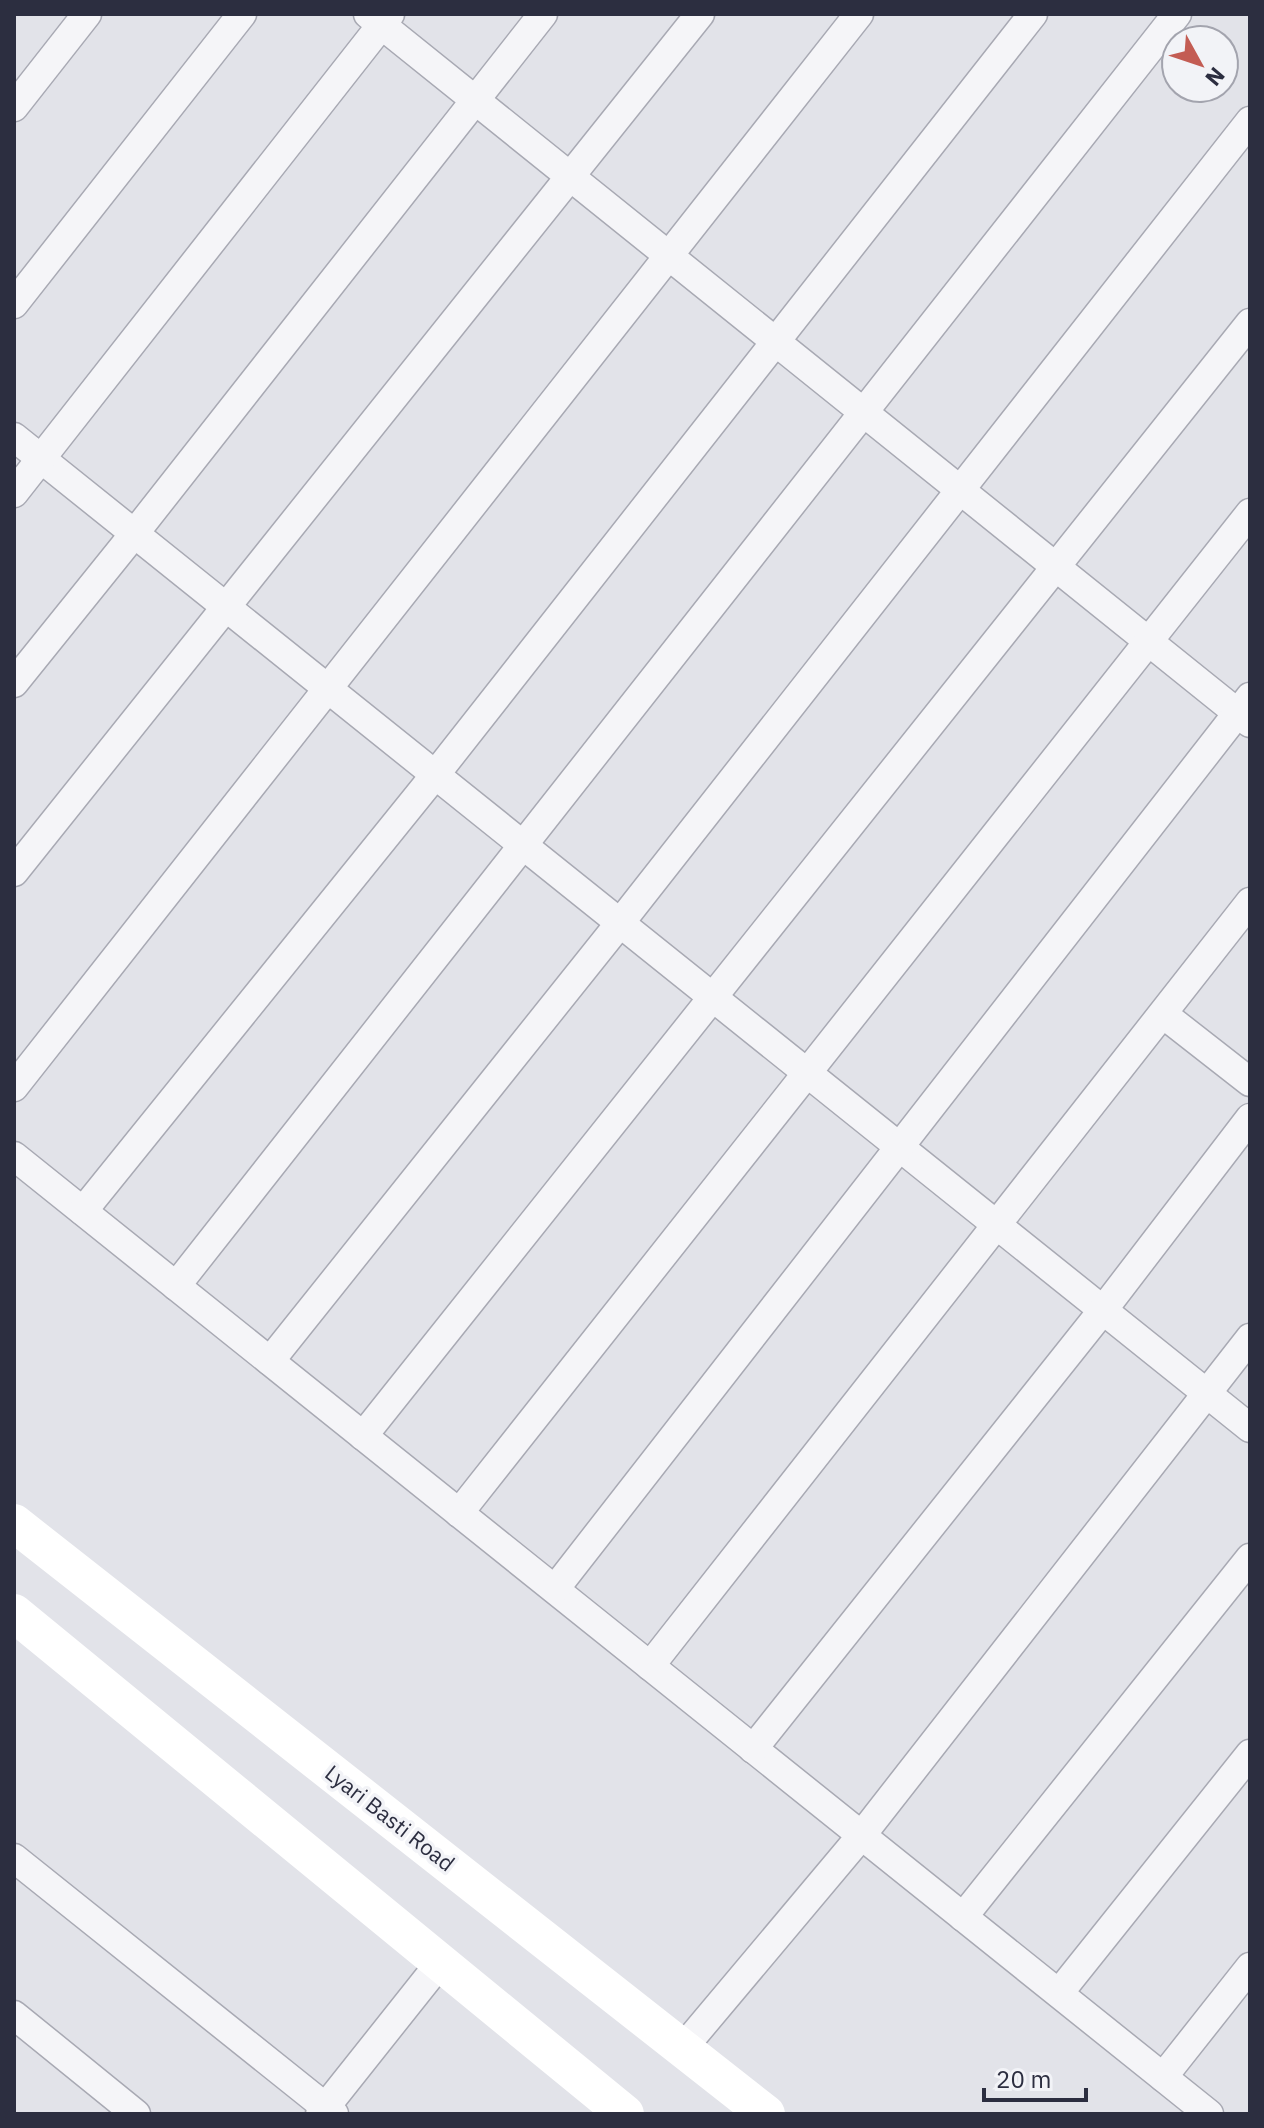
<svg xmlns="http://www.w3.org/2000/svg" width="1264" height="2128" viewBox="0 0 1264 2128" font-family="'IBM Plex Sans',sans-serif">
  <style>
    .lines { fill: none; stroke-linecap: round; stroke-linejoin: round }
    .street-casing { stroke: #a8a9b3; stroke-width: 31 }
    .street { stroke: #f5f5f8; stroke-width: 28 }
    .secondary { stroke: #fff; stroke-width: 38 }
    .labels { text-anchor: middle; stroke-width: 7; stroke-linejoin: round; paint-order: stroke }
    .street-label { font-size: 22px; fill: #2c2e40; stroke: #f2f3f7 }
  </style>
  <rect width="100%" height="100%" fill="#e2e3e9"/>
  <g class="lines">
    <defs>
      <g id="street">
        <polyline points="368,14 1250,723"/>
        <polyline points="14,107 87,14"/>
        <polyline points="14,304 242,14"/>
        <polyline points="14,437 1250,1428"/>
        <polyline points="14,493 390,14"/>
        <polyline points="14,683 134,534 543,14"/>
        <polyline points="14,872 700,14"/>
        <polyline points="1163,1014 1250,1082"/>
        <polyline points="14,1087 859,14"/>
        <polyline points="14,1156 1209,2114"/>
        <polyline points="83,1211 435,775 1033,14"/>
        <polyline points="176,1286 1177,14"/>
        <polyline points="270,1361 620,923 1250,121"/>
        <polyline points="363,1436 1250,323"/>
        <polyline points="459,1513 1250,513"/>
        <polyline points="555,1589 1250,697"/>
        <polyline points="650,1666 1250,902"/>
        <polyline points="753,1749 1103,1310 1250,1118"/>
        <polyline points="14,1858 334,2114"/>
        <polyline points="963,1917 1250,1558"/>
        <polyline points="1059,1993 1250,1754"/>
        <polyline points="14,2015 136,2114"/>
        <polyline points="683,2048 861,1836 1250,1338"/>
        <polyline points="1163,2077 1250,1967"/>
        <polyline points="320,2114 440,1963"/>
      </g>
    </defs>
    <!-- street casing -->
    <use href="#street" class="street-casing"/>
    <!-- street -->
    <use href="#street" class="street"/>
    <!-- secondary -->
    <g class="secondary">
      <polyline points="14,1523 766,2114"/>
      <polyline points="14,1613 625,2114"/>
    </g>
  </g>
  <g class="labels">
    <!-- street labels -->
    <g class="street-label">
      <text transform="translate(390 1818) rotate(38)" y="8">Lyari Basti Road</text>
    </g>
  </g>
  <!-- border -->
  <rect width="1264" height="2128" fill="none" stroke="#2c2e40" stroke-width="32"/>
  <!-- north arrow -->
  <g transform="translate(1200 64) rotate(130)"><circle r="38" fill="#f2f3f7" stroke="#a3a4ae" stroke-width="2"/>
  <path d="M0-6L14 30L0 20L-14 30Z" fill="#c35c53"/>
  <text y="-12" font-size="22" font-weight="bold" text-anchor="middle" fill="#2c2e40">N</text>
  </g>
  <!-- scale -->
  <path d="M984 2088v12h102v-12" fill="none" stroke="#2c2e40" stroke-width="4"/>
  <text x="996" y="2088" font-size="24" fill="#2c2e40" stroke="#f2f3f7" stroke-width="6" paint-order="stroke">20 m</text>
</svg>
